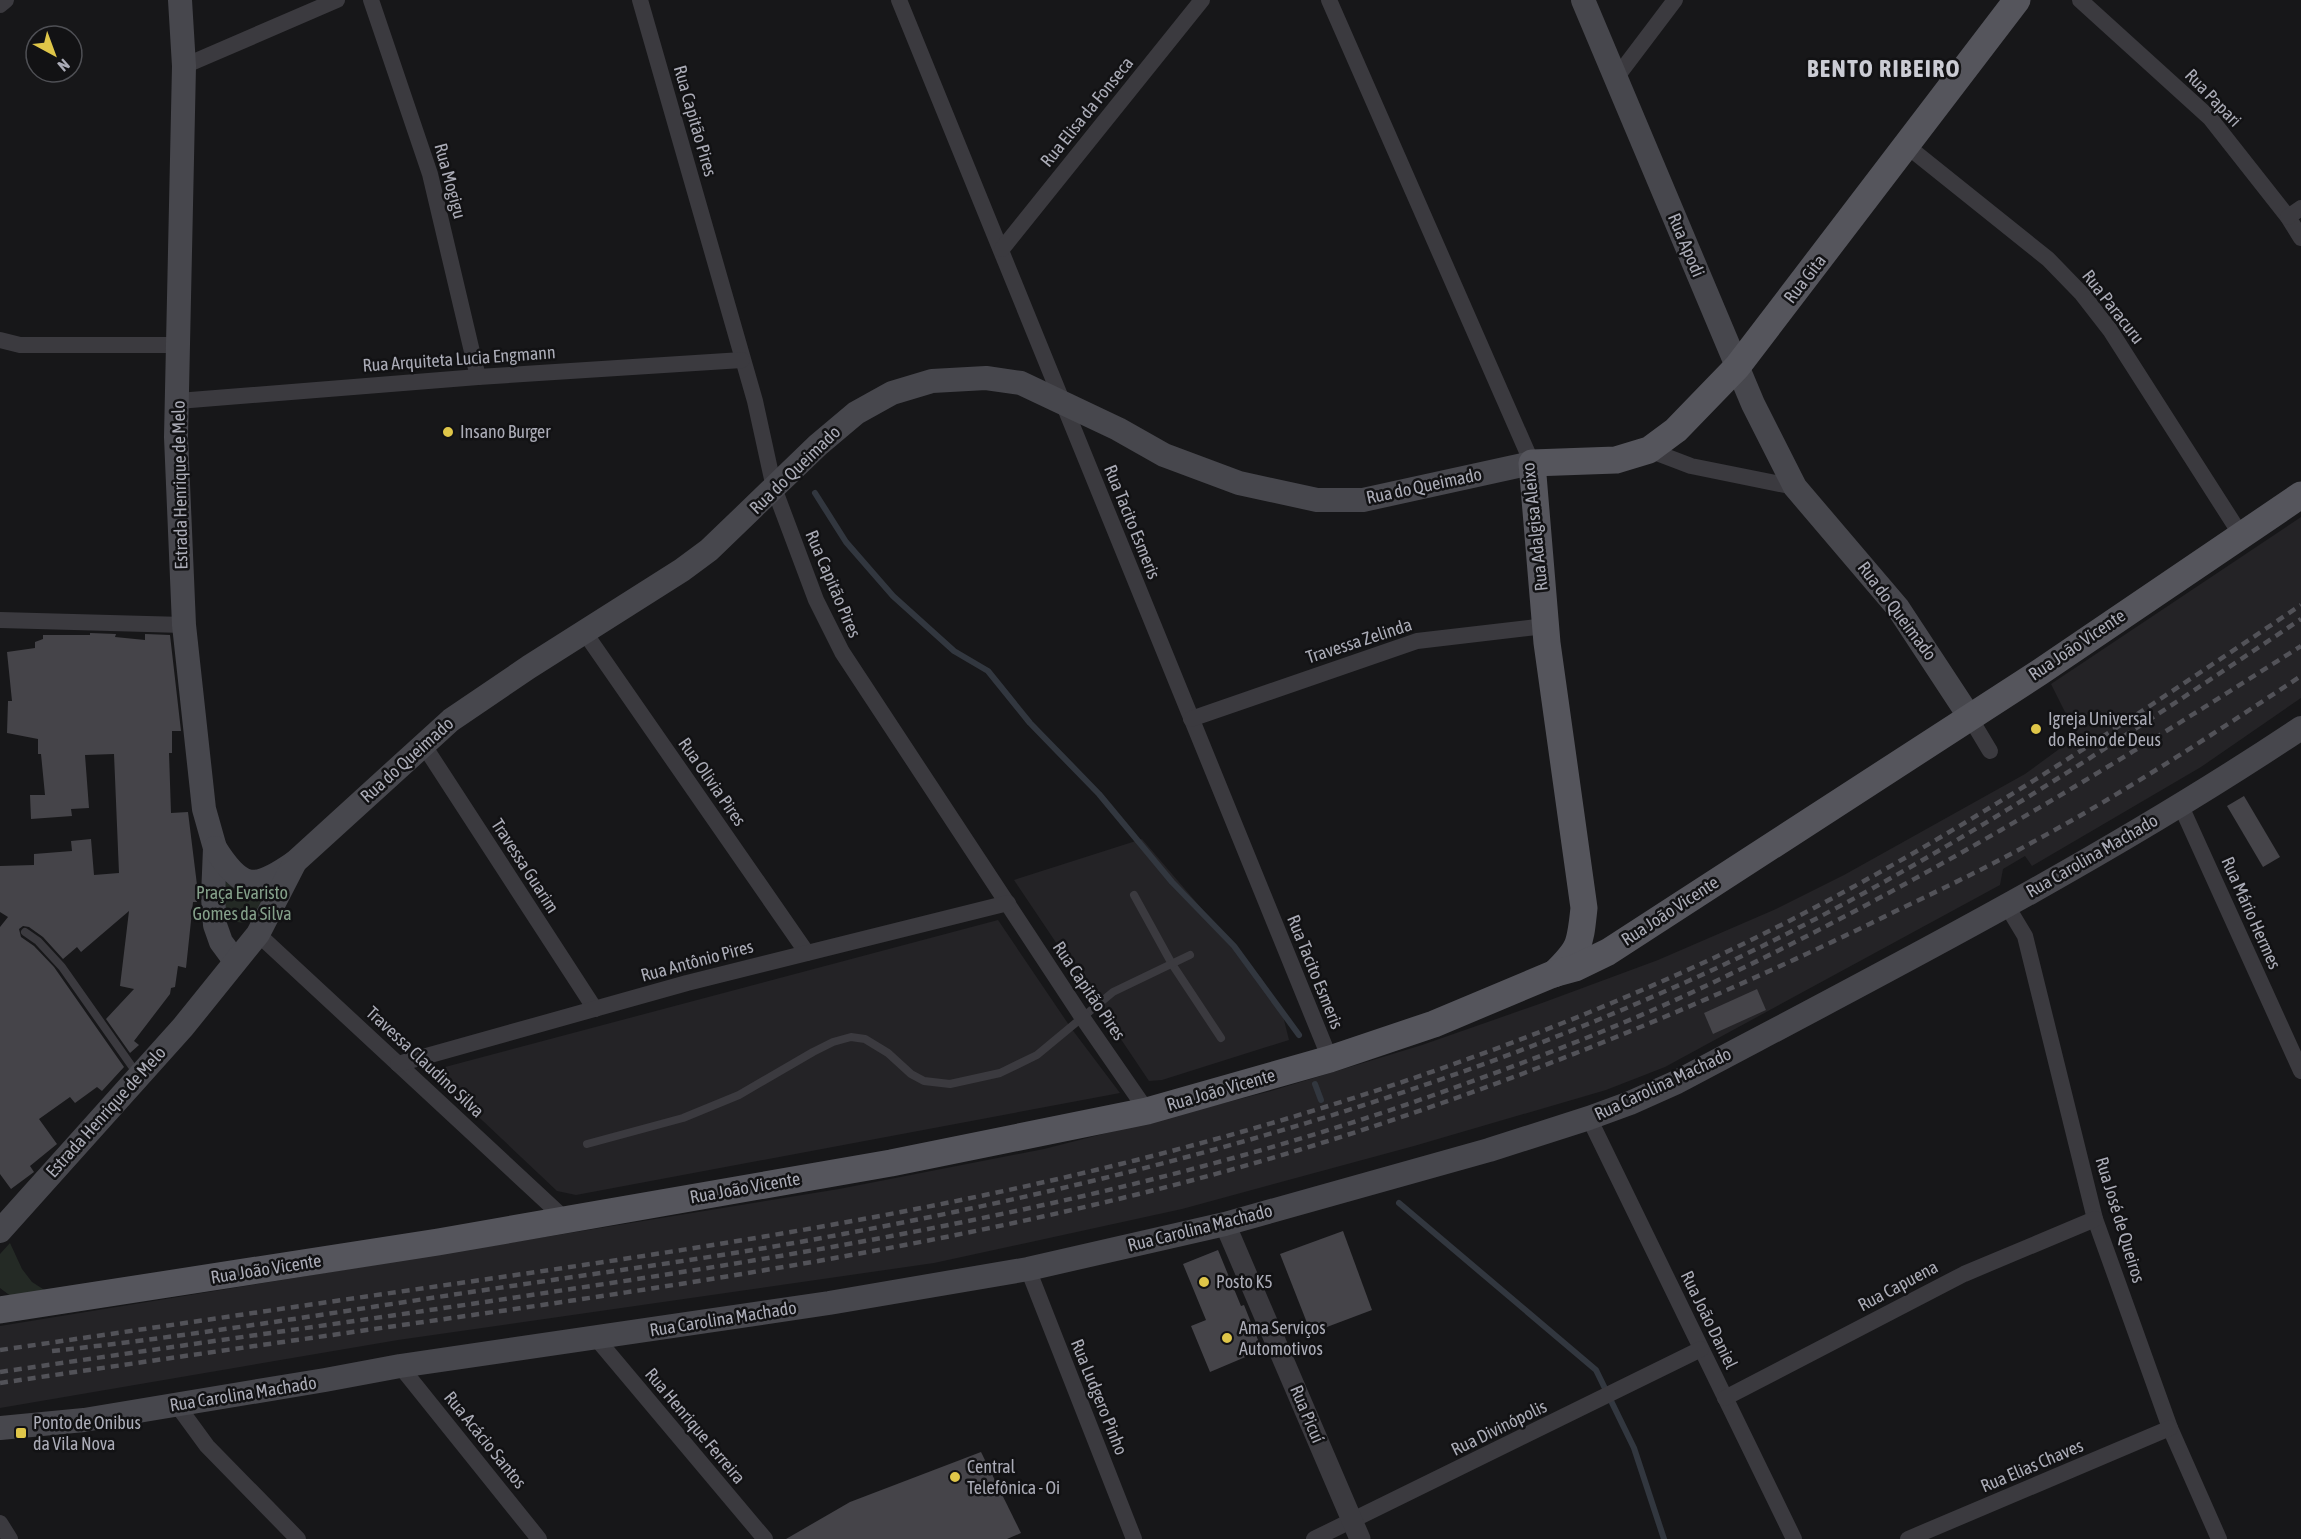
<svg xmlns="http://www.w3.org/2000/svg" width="2301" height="1539" viewBox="0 0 2301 1539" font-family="'Asap Condensed',sans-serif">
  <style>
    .built { fill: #242326 }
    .green { fill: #242a25 }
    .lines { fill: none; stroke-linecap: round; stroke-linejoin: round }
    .stream { stroke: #32373f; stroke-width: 6 }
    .building { fill: #454449 }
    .service { stroke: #3b3a3f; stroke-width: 8 }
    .minor { stroke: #3b3a3f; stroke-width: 16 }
    .tertiary { stroke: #3b3a3f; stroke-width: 21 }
    .secondary { stroke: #47474d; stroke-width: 24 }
    .primary { stroke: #55555c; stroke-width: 27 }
    .rail { stroke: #525258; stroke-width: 4.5; stroke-dasharray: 8 6; stroke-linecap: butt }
    .poi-dot { fill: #dfc649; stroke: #121214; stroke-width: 2 }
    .labels { text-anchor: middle; stroke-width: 5; stroke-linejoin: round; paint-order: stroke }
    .street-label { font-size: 18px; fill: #abacb7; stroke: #121214 }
    .poi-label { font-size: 18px; fill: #abacb7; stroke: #121214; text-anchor: start }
    .park-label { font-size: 18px; fill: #84a08a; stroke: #121214 }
    .district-label { font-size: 24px; font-weight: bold; letter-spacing: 1.5px; fill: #cbccd4; stroke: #121214 }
  </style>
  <rect width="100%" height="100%" fill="#171719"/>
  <!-- built -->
  <g class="built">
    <polygon points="2301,517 2301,698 2201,767 2032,866 2025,856 2003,869 2000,885 1665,1067 1606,1090 1414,1146 1182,1209 934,1263 398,1340 0,1408 0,1326 839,1189 1044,1149 1271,1091 1422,1045 1542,1003 1658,960 1776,909 1844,875 2025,774 2077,736 2051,684"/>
    <polygon points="1142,839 1262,979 1283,1016 1289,1040 1162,1080 1149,1081 1014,880"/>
    <polygon points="998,920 1071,1028 1120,1093 576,1195 557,1191 430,1071"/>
  </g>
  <!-- green -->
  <g class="green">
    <path d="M218,881L276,891C258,915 250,936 220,912Z"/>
    <polygon points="10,1243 22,1269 32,1282 46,1291 12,1297 0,1288 0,1254"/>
  </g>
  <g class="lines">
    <!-- stream -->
    <g class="stream">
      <polyline points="815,493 846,542 893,596 954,651 988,671 1030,723 1099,794 1172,882 1234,946 1299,1035"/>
      <polyline points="1315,1084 1321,1100"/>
      <polyline points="1399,1203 1596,1370 1634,1448 1664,1539"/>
    </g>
  </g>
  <!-- building -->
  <g class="building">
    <polygon points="90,633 116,634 115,637 145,640 145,634 170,635 181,731 172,731 172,753 169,753 171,813 188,812 197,885 197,902 193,902 186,968 178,966 175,987 171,988 170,994 134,1041 139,1045 130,1053 106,1019 134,989 120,986 129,911 81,952 77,947 63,959 43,937 29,927 23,926 19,929 21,937 34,946 54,967 124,1067 102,1091 97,1087 75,1103 70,1097 39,1119 57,1144 30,1166 34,1172 11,1189 0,1174 0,927 8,917 0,912 0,866 34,865 34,854 72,851 71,841 91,839 94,875 119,873 114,754 85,755 89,808 71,809 72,816 31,819 30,795 45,795 41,754 38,754 38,739 7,733 8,701 12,701 7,652 35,648 35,642 43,639 43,635 90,635"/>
    <polygon points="2244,796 2280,857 2263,867 2227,806"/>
    <polygon points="1757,989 1766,1010 1713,1034 1704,1013"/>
    <polygon points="1343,1231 1372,1310 1311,1333 1280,1254"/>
    <polygon points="1218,1250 1241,1306 1244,1305 1262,1350 1210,1372 1191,1326 1206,1320 1183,1264"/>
    <polygon points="981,1452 1021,1533 1007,1539 786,1539 850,1502"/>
  </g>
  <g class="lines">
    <!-- service -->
    <g class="service">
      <polyline points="1134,895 1172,964 1221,1038"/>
      <polyline points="25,932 38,941 62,967 138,1075"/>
      <polyline points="587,1144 683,1118 739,1095 813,1052 833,1042 851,1037 865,1039 888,1053 911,1074 924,1081 950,1084 1000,1073 1037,1055 1113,992 1190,955"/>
    </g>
    <!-- minor -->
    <g class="minor">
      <polyline points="371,0 430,174 478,377"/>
      <polyline points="640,0 755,401 774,488 816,600 842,652 1082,1017 1147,1111"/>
      <polyline points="899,0 1330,1059"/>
      <polyline points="1329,0 1532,463"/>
      <polyline points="2080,0 2210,118 2288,217 2301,238"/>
      <polyline points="0,5 6,0"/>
      <polyline points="184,66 337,0"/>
      <polyline points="1616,78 1675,0"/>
      <polyline points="1907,146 2048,259 2082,294 2110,330 2241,535"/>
      <polyline points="2288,217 2301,208"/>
      <polyline points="1002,249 1202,0"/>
      <polyline points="0,340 20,345 179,345"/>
      <polyline points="178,401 478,377 742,360"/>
      <polyline points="1649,450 1691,466 1795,487"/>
      <polyline points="0,620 184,625"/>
      <polyline points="585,633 807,953"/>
      <polyline points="1969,716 1990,751"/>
      <polyline points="1191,719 1417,641 1545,626"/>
      <polyline points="423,744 595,1009"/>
      <polyline points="2180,804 2301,1071"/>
      <polyline points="2007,906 2025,936 2095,1219 2170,1428 2219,1539"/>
      <polyline points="258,934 565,1219"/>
      <polyline points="398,1064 687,983 1008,903"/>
      <polyline points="1589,1118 1794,1539"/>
      <polyline points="1028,1269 1134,1539"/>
      <polyline points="596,1338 765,1539"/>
      <polyline points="400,1366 539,1539"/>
      <polyline points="1725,1398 1964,1274 2095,1219"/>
      <polyline points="177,1405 207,1446 298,1539"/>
      <polyline points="0,1523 10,1539"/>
      <polyline points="1314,1539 1701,1349"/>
      <polyline points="1908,1539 2170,1428"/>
    </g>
    <!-- tertiary -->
    <polyline class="tertiary" points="1225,1224 1360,1539"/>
    <!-- secondary -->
    <g class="secondary">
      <polyline points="180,0 184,66 176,437 184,625 204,809 215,848 213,897 215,925 221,942 235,961"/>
      <polyline points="1583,0 1753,404 1795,487 1898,608 1969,716"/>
      <path d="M215,848C242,891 255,890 295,862"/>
      <polyline points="0,1231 183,1027 258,934 295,862 451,720 529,667 682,570 709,550 818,445 856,413 892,393 932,381 986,378 1021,383 1118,429 1164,455 1239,483 1317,500 1363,500 1532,463"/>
      <path d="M0,1428L84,1420L325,1380L400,1366L829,1303L1028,1269L1225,1224L1489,1150L1589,1118L1630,1103L1677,1082C1888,970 2102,861 2301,728"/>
    </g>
    <!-- primary -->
    <g class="primary">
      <path d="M1554,974C1581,948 1580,944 1584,908L1547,643L1532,463L1616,460L1649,450L1676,430L1737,367L2017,0"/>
      <polyline points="0,1310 438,1242 891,1163 1147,1111 1330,1059 1434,1024 1553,974 1575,968 1608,952 2040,672 2301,495"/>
    </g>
    <!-- rail -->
    <g class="rail">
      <path d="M0,1350C146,1329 292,1307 439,1286C621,1260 805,1233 985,1195C1218,1146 1448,1076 1665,980C1891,881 2097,742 2301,605"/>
      <path d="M52,1351C203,1335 354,1309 505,1287C612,1271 720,1257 827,1237C1115,1184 1399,1109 1668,990C1892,892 2098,755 2301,619"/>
      <path d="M0,1372C190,1344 381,1318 571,1289C861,1246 1154,1194 1431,1096C1516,1066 1601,1034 1682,997C1898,897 2101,774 2301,646"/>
      <path d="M0,1383C169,1358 339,1334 508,1310C775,1271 1041,1228 1299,1150C1505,1087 1706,1005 1900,909C1944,888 1988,867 2031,843C2124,793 2213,734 2301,676"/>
    </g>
  </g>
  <!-- markers -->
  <g class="poi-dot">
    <circle cx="448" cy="432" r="6"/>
    <circle cx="2036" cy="729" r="6"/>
    <circle cx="1204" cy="1282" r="6"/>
    <circle cx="1227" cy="1338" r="6"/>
    <rect x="15" y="1427" width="12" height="12" rx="3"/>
    <circle cx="955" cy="1477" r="6"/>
  </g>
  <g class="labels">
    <!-- street labels -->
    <g class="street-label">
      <text transform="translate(2213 98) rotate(46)" y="6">Rua Papari</text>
      <text transform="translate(1087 112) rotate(-51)" y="6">Rua Elisa da Fonseca</text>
      <text transform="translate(695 121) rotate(74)" y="6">Rua Capitão Pires</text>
      <text transform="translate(450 181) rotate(75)" y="6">Rua Mogigu</text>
      <text transform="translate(1686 245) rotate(67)" y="6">Rua Apodi</text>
      <text transform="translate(1805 279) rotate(-52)" y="6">Rua Gita</text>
      <text transform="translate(2113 307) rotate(52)" y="6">Rua Paracuru</text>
      <text transform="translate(459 359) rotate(-4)" y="6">Rua Arquiteta Lucia Engmann</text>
      <text transform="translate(795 470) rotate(-44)" y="6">Rua do Queimado</text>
      <text transform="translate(180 485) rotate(-91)" y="6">Estrada Henrique de Melo</text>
      <text transform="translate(1424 486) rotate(-12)" y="6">Rua do Queimado</text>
      <text transform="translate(1132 522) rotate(68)" y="6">Rua Tacito Esmeris</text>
      <text transform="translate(1535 527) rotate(-96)" y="6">Rua Adalgisa Aleixo</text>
      <text transform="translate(833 584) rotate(67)" y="6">Rua Capitão Pires</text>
      <text transform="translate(1897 611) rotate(53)" y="6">Rua do Queimado</text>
      <text transform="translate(1359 641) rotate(-18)" y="6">Travessa Zelinda</text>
      <text transform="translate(2077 645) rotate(-34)" y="6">Rua João Vicente</text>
      <text transform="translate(407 760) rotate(-42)" y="6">Rua do Queimado</text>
      <text transform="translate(712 782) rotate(55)" y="6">Rua Olivia Pires</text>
      <text transform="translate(2092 856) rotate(-30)" y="6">Rua Carolina Machado</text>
      <text transform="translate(525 866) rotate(57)" y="6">Travessa Guarim</text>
      <text transform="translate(1670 911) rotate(-33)" y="6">Rua João Vicente</text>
      <text transform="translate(2251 913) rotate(66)" y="6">Rua Mário Hermes</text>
      <text transform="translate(697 961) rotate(-15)" y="6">Rua Antônio Pires</text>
      <text transform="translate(1315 972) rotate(68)" y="6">Rua Tacito Esmeris</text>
      <text transform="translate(1089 991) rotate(56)" y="6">Rua Capitão Pires</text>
      <text transform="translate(425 1062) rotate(43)" y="6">Travessa Claudino Silva</text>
      <text transform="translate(1663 1084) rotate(-25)" y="6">Rua Carolina Machado</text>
      <text transform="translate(1221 1090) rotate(-16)" y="6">Rua João Vicente</text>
      <text transform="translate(106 1112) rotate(-48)" y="6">Estrada Henrique de Melo</text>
      <text transform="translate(745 1188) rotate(-10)" y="6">Rua João Vicente</text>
      <text transform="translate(2120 1220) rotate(73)" y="6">Rua José de Queiros</text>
      <text transform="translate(1200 1228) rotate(-14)" y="6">Rua Carolina Machado</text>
      <text transform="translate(266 1269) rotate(-9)" y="6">Rua João Vicente</text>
      <text transform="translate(1898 1286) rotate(-28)" y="6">Rua Capuena</text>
      <text transform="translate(723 1319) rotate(-9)" y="6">Rua Carolina Machado</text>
      <text transform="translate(1709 1320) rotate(64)" y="6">Rua João Daniel</text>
      <text transform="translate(243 1394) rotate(-9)" y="6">Rua Carolina Machado</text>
      <text transform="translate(1099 1397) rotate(68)" y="6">Rua Ludgero Pinho</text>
      <text transform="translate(1307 1414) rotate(67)" y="6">Rua Picuí</text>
      <text transform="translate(695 1426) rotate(50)" y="6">Rua Henrique Ferreira</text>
      <text transform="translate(1499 1428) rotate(-26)" y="6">Rua Divinópolis</text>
      <text transform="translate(485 1440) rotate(51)" y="6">Rua Acácio Santos</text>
      <text transform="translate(2032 1466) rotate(-23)" y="6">Rua Elias Chaves</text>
    </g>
    <!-- poi labels -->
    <g class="poi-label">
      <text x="460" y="438">Insano Burger</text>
      <text x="2048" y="725">Igreja Universal<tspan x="2048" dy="21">do Reino de Deus</tspan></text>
      <text x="1216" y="1288">Posto K5</text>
      <text x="1239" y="1334">Ama Serviços<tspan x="1239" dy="21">Automotivos</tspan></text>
      <text x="33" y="1429">Ponto de Onibus<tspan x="33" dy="21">da Vila Nova</tspan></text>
      <text x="967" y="1473">Central<tspan x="967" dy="21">Telefônica - Oi</tspan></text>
    </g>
    <!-- park labels -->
    <g class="park-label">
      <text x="242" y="899">Praça Evaristo<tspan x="242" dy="21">Gomes da Silva</tspan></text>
    </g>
    <!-- district labels -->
    <g class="district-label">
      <text x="1884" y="77">BENTO RIBEIRO</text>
    </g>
  </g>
  <!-- north arrow -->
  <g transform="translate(54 54) rotate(139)"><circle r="28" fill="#121214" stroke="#4f5055" stroke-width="1.5"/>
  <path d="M0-4.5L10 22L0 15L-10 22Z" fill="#dfc649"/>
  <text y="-9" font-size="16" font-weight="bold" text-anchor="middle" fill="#abacb7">N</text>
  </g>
</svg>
